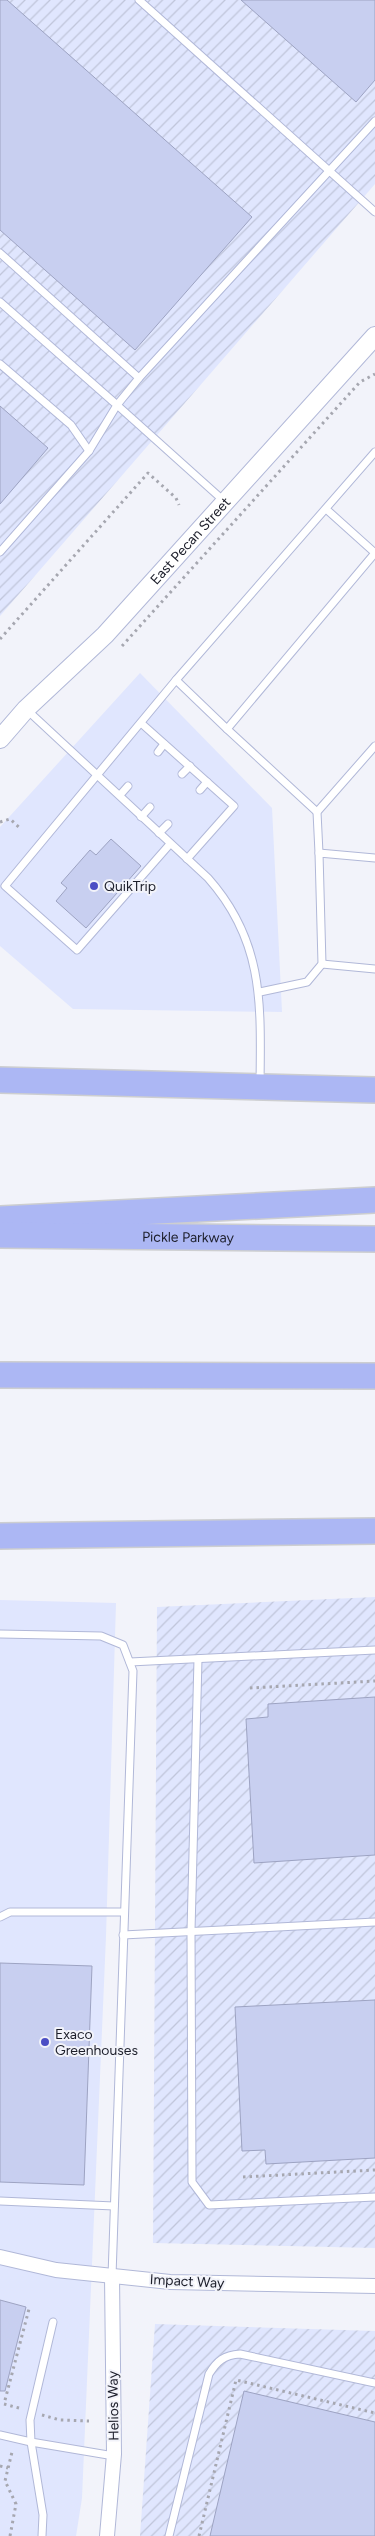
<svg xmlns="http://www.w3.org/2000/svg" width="375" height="2536" viewBox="0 0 375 2536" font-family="Figtree,sans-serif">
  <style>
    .built { fill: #e0e6fe }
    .industrial { fill: url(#industrial-furrows) }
    .building { fill: #c8cff0; stroke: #9da3c2 }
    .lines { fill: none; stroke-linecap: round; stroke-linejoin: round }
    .service-casing { stroke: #b1b8d8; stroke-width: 9 }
    .minor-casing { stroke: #b1b8d8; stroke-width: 16 }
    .tertiary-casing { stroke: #b1b8d8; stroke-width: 20 }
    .motorway-casing { stroke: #cdced0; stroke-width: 28 }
    .path { stroke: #a6a7b0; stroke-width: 3; stroke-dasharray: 2.5 4; stroke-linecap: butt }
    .service { stroke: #fff; stroke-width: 7 }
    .minor { stroke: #fff; stroke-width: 14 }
    .tertiary { stroke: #fff; stroke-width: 18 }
    .motorway { stroke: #acb7f4; stroke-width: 25 }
    .poi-dot { fill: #4b4ec4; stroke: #f2f3fa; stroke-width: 2 }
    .labels { text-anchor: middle; stroke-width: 4; stroke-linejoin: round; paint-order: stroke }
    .street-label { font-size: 14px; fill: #1c1e2a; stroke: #f2f3fa }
    .poi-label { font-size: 14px; fill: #1c1e2a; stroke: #f2f3fa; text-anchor: start }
  </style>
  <defs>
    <pattern id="industrial-furrows" width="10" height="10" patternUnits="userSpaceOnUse" patternTransform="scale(1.25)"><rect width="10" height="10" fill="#e0e6fe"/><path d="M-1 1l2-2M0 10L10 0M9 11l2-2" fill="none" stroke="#c0c5da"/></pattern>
  </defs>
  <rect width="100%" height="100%" fill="#f2f3fa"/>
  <!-- built -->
  <g class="built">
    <polygon points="140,673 272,808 282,1012 73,1009 0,946 0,827"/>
    <polygon points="0,1600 116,1603 106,1936 82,2498 76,2536 0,2536"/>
  </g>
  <!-- industrial -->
  <g class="industrial">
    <polygon points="0,0 375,0 375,184 0,616"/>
    <polygon points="375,1597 375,2248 153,2243 157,1607"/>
    <polygon points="155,2324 375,2331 375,2536 140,2536"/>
  </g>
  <!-- building -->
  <g class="building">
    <polygon points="0,0 7,0 252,217 135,350 0,230"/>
    <polygon points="241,0 375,0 375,80 356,102"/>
    <polygon points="0,406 48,448 0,504"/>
    <polygon points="111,839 141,866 86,928 56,901 67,888 61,883 90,850 96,855"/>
    <polygon points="375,1697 375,1855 254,1863 246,1719 268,1717 268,1704"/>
    <polygon points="0,1963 92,1966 84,2185 0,2182"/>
    <polygon points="375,2000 375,2158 266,2164 265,2150 242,2151 235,2007"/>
    <polygon points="0,2300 26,2307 5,2391 0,2391"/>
    <polygon points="244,2391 375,2422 375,2536 210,2536"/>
  </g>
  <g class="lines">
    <defs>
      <g id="service">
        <polyline points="139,0 375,212"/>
        <polyline points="0,253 139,378 375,121"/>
        <polyline points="0,302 117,405 89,451 0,552"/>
        <polyline points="0,364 71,425 89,451"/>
        <polyline points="139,378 117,405 224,501"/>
        <polyline points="326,509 375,553"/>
        <polyline points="176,680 227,729 375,553"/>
        <path d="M26,709L208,878C264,941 261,1004 260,1084"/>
        <polyline points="141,723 234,806 187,859"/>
        <polyline points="227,729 317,812"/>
        <polyline points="158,752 164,744"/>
        <polyline points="182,774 190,766"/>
        <polyline points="200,790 207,782"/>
        <polyline points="120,795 128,786"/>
        <polyline points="141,817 150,807"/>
        <polyline points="159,833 168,824"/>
        <polyline points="170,844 77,950 5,886 176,680 375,452"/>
        <polyline points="319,853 317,812 375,746"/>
        <polyline points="322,964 375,969"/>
        <polyline points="260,992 307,982 322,964 319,853 375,858"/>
        <polyline points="0,1634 101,1636 123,1645 133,1671 112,2276"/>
        <polyline points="198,1659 191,1931 192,2182 209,2205 375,2197"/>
        <polyline points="130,1662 375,1650"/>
        <polyline points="0,1917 10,1912 124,1912"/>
        <polyline points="123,1935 375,1922"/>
        <polyline points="0,2201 114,2206"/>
        <polyline points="53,2322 30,2420 31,2442 114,2456"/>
        <polyline points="0,2435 31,2442 43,2515 42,2536"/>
        <path d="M169,2536L209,2374C217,2361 224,2355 240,2354L375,2383"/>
      </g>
      <g id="minor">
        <polyline points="0,2257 56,2270 170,2282 375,2286"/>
        <polyline points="107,2536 114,2454 112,2276"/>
      </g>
      <g id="tertiary">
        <path id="s1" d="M0,739L26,709L105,635L375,336"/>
      </g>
      <g id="motorway">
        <polyline points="0,1080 375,1090"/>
        <polyline points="0,1219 375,1200"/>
        <path id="s2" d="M0,1235L375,1239"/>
        <polyline points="0,1375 375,1376"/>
        <polyline points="0,1536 375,1531"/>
      </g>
    </defs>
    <!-- service casing -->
    <use href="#service" class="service-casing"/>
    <!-- minor casing -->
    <use href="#minor" class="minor-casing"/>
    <!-- tertiary casing -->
    <use href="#tertiary" class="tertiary-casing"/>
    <!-- motorway casing -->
    <use href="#motorway" class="motorway-casing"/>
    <!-- path -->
    <g class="path">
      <polyline points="0,639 148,473 176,498 179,505"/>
      <polyline points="122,646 360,382 375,374"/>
      <polyline points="0,822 10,819 21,829"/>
      <polyline points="250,1688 375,1681"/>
      <polyline points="243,2177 375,2170"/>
      <polyline points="19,2408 4,2404 29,2309"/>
      <polyline points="42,2415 60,2420 89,2421"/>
      <polyline points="0,2466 8,2468"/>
      <polyline points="10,2536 16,2504 5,2481 12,2452"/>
      <polyline points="199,2536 236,2380 375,2413"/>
    </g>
    <!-- service -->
    <use href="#service" class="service"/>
    <!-- minor -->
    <use href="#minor" class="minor"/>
    <!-- tertiary -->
    <use href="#tertiary" class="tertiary"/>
    <!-- motorway -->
    <use href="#motorway" class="motorway"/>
  </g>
  <!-- markers -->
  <g class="poi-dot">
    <circle cx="94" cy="886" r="5"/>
    <circle cx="45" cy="2042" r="5"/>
  </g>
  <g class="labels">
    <!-- street labels -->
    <g class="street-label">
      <text dy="5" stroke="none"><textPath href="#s1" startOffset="275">East Pecan Street</textPath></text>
      <text dy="5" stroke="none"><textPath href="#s2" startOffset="188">Pickle Parkway</textPath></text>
      <text transform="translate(187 2281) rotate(3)" y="5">Impact Way</text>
      <text transform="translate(113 2406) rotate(-91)" y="5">Helios Way</text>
    </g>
    <!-- poi labels -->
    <g class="poi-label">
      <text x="104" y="891">QuikTrip</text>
      <text x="55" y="2039">Exaco<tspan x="55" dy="16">Greenhouses</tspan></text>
    </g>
  </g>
</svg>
